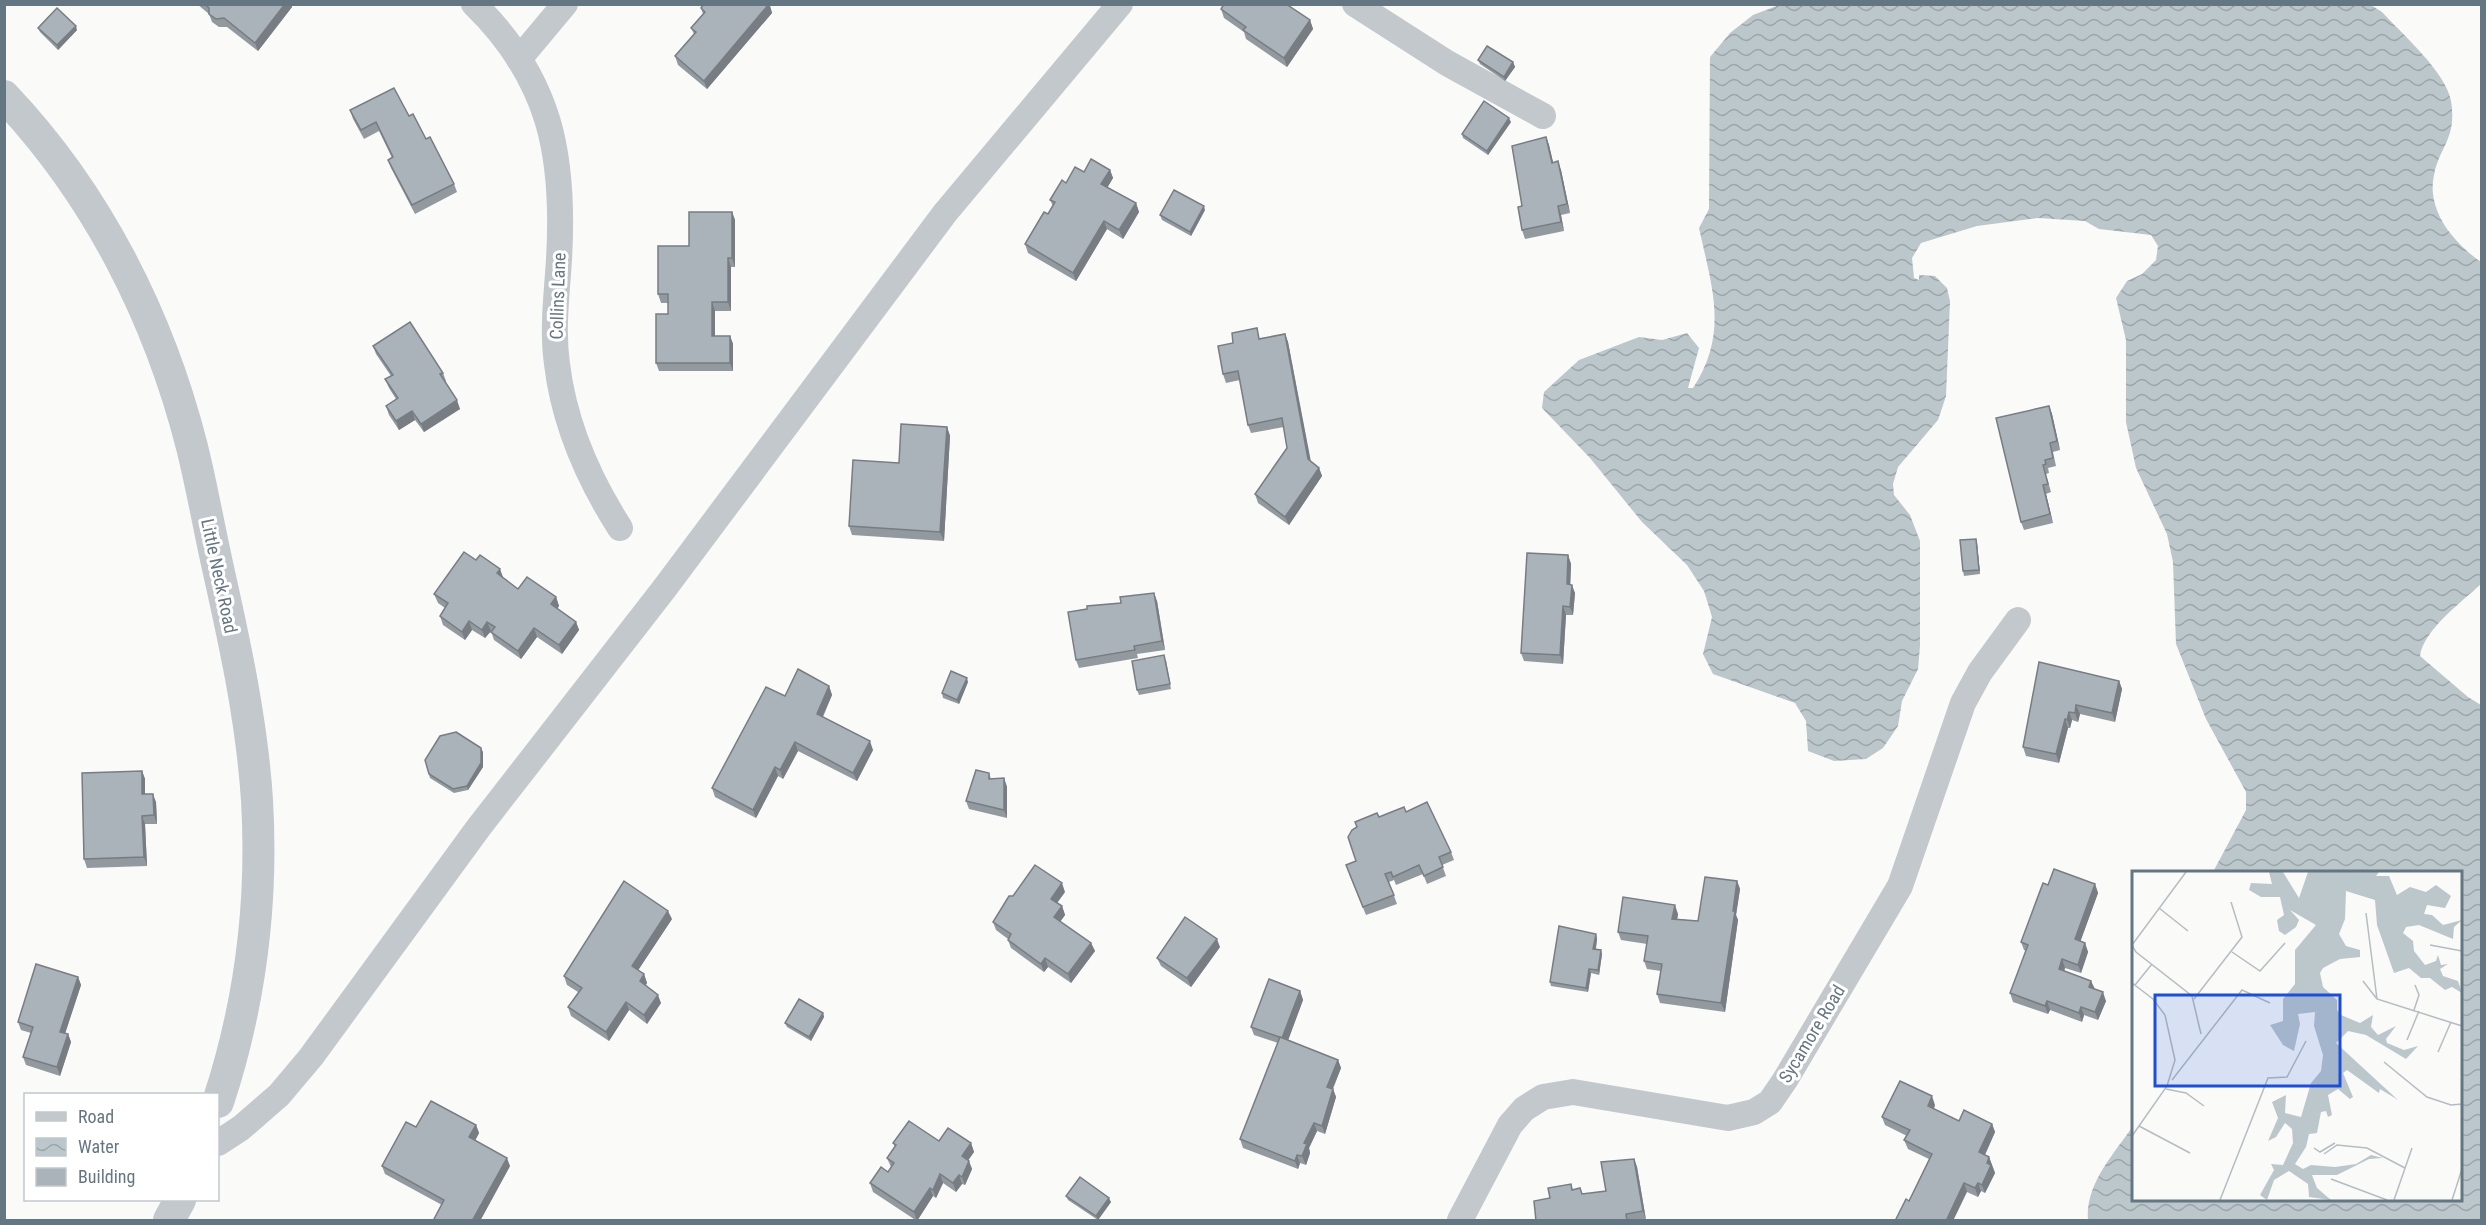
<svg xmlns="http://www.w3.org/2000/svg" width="2486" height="1225" viewBox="0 0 2486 1225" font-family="'Roboto Condensed',sans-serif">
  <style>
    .water { fill: url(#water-waves) }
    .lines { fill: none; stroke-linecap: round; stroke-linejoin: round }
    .minor { stroke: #c3c8cc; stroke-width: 26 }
    .tertiary { stroke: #c3c8cc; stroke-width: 32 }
    .wall { fill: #929a9f }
    .shaded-wall { fill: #777d82 }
    .building { fill: #aab3b9; stroke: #777d82; stroke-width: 1.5 }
    .labels { text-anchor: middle; stroke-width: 6; stroke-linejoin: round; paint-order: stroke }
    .street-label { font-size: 18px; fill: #657683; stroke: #fff }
    .inset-road { fill: none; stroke: #b5bdc2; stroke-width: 1.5 }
    .view { fill: #1d4ed8; fill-opacity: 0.15; stroke: #1d4ed8; stroke-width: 3 }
    .inset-edge { fill: none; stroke: #657683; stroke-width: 3 }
  </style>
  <defs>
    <pattern id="water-waves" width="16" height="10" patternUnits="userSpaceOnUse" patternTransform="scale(1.5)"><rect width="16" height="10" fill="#bbc7cb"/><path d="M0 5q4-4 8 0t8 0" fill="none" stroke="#9ca6aa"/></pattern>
  </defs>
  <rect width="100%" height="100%" fill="#fafaf8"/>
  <!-- water -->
  <path class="water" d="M1779,5H2371L2382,12C2402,34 2446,72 2451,101C2457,139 2440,145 2434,175C2426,211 2454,243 2481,262L2482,583C2463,601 2423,630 2420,656L2468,697L2481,705V1220H2088C2085,1184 2114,1154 2133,1126L2134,1200H2460V872H2213L2246,810V792L2206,719L2176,644L2173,562L2167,534L2136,468L2126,422V340L2116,298L2127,281L2142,274L2156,260L2158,246L2151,235L2099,229L2085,221L2038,218L1977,226L1921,243L1912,258L1914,278L1919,280V275L1935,276L1947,288L1950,301L1946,396L1938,420L1898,467L1893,484L1894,495L1910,515L1920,541V646L1918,669L1902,701L1898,726L1883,748L1866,759L1834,761L1808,751L1806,721L1795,703L1713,674L1703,654L1712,617L1704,591L1687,565L1642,522L1590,458L1542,408L1544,392L1579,360L1639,337L1662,340L1687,333L1699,348L1688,388H1693C1729,333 1712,288 1699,228L1709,209L1710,57L1730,33L1753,15Z"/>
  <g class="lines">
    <!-- minor -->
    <g class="minor">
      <path d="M474,4C551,79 565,156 559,259C557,294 552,328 557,364C564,423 588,478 620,528"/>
      <polyline points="1355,4 1447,63 1543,116"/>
      <polyline points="519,59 565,4"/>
      <polyline points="218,1143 241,1128 279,1095 311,1057 479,827 664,589 945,213 1120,4"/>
      <polyline points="1460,1220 1510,1125 1524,1109 1543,1097 1573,1092 1728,1118 1754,1112 1770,1102 1785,1080 1900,886 1963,703 1980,672 2018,620"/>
    </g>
    <!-- tertiary -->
    <g class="tertiary">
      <path d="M4,96C97,194 159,317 192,447C202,487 209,528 218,568C235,644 252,722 257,800C263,902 250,1005 218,1102"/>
      <polyline points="169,1220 180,1200"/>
    </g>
  </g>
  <!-- wall -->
  <g class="wall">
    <polygon points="197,4 292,4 292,7 258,51 227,27 219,27 212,22 209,14"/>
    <polygon points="704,4 771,4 770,6 772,13 707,89 678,65 675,56 694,34 691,28 703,14 701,8"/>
    <polygon points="1221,9 1310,20 1313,29 1287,67 1246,39 1244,32 1224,18"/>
    <polygon points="38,28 77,30 58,50 40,32"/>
    <polygon points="1478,60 1513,62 1515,67 1505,81 1480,64"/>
    <polygon points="350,110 409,116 426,139 454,184 457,192 415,214 391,168 388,160 392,158 379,131 364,139 353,119"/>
    <polygon points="1511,122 1488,155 1463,138 1462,134"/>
    <polygon points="1546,137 1549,145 1553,162 1561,170 1570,213 1561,215 1564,231 1525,239 1522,230 1522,206"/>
    <polygon points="1110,170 1113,178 1107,188 1136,203 1139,212 1123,239 1107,229 1076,281 1028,253 1025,244 1048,214 1053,206 1050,200 1066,183 1084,172"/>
    <polygon points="1205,210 1191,236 1162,220 1160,215"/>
    <polygon points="732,212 735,220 735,267 731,267 731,311 715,311 715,336 730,336 733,344 733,371 659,371 656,363 668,314 668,303 661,303 658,294 689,246"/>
    <polygon points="1285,334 1288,342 1310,460 1319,468 1322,476 1289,525 1258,503 1255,494 1287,448 1284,427 1251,433 1248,425 1240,380 1226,383 1223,374 1261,338"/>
    <polygon points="373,346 443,373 446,381 445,382 460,409 424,432 415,420 399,430 389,415 386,406 396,399 389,388 385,379 391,376 376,354"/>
    <polygon points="2049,406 2052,414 2060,450 2053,452 2056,466 2048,468 2049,473 2046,474 2051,492 2046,494 2053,523 2024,530 2021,522"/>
    <polygon points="947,427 950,436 944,541 852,535 849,526 899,463"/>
    <polygon points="1977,543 1980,574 1964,576 1963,571"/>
    <polygon points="1568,555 1571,564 1570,585 1575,593 1573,615 1566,615 1563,664 1524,661 1521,653"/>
    <polygon points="476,560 500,569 502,578 518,589 556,597 559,606 557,609 576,622 579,630 562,654 537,637 521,659 494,640 491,631 485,638 472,630 465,640 443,625 440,616 445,608 438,603 434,594"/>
    <polygon points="1157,601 1165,650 1137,654 1138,658 1079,668 1076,660"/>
    <polygon points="1166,660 1171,689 1139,695 1137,690"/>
    <polygon points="2039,662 2119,681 2122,689 2115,722 2080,714 2078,722 2072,720 2070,728 2068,728 2059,763 2026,756 2023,747"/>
    <polygon points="968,682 959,704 943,698 942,693"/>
    <polygon points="829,686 832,695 823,717 873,750 857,781 798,751 783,779 778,776 756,818 715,797 712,788 785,696"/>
    <polygon points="483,752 483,767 468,790 454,793 430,778 425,760"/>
    <polygon points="142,771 145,779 145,794 156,802 157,824 145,824 147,866 87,868 84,859"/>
    <polygon points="989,773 991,779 1004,778 1007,787 1007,818 969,809 966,801"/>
    <polygon points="1406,812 1451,852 1454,860 1442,865 1446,876 1427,884 1423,874 1396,885 1394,880 1389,882 1397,904 1366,915 1349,874 1379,817"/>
    <polygon points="1737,881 1740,889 1736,915 1738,920 1725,1012 1660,1003 1657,994 1661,971 1647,969 1644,961 1647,944 1621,940 1618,932 1678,914 1677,919 1698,921"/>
    <polygon points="2095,884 2098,893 2080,942 2085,943 2088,952 2081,973 2065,968 2064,971 2091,981 2094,989 2106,1001 2098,1020 2084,1015 2082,1022 2050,1010 2048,1014 2013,1002 2010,993 2026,951 2024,950 2021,942 2048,885"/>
    <polygon points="1065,892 1057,903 1062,906 1065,915 1060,922 1091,943 1095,951 1071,983 1048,967 1044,972 1011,948 1008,940 1008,939 996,930 993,922"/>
    <polygon points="672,919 638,970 644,974 647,983 645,985 661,1003 647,1024 629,1010 609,1041 571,1016 568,1007 578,992 567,985 564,976"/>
    <polygon points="1596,934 1597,939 1596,949 1602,954 1599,975 1591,973 1588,992 1551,986 1550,982"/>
    <polygon points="1220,947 1191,987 1161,966 1157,958"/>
    <polygon points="78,977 81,985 65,1033 68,1034 71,1042 60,1076 26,1065 23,1057 31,1033 21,1030 18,1022"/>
    <polygon points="1300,991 1303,1000 1288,1040 1338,1060 1341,1068 1333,1089 1336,1097 1325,1134 1317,1131 1309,1148 1310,1153 1306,1165 1300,1163 1298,1169 1243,1148 1240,1139 1278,1043 1254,1035 1251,1027"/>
    <polygon points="823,1013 824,1017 811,1041 787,1027 785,1023"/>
    <polygon points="1935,1105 1934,1109 1959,1121 1992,1124 1995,1132 1985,1155 1989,1157 1995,1173 1985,1193 1981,1191 1978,1197 1967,1192 1909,1201 1929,1159 1908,1149 1904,1140 1907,1136 1885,1125 1882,1117"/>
    <polygon points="476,1125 479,1133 475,1141 510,1166 480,1221 433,1221 442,1205 385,1174 382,1166 416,1127"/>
    <polygon points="939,1141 971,1143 974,1152 968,1160 972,1169 965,1185 962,1184 956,1192 943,1183 936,1198 933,1196 917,1221 873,1192 870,1183 888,1172 891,1167 887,1158 895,1147 893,1143"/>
    <polygon points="1634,1159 1637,1167 1646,1220 1641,1221 1536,1221 1550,1198 1571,1184 1573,1190 1580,1188 1582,1194 1606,1191"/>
    <polygon points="1066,1196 1111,1202 1098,1220 1068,1200"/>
  </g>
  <!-- shaded-wall -->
  <g class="shaded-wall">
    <polygon points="285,4 292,4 292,7 258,51 255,43"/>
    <polygon points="766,4 771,4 770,6 772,13 707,89 704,81"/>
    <polygon points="1310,20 1313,29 1287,67 1284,58"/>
    <polygon points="76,26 77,30 58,50 57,45"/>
    <polygon points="1513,62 1515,67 1505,81 1504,77"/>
    <polygon points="1509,118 1511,122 1488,155 1487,151"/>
    <polygon points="1546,137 1549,145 1555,171 1552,163"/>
    <polygon points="1558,161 1561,170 1570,213 1567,204"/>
    <polygon points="1110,170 1113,178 1104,193 1101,184"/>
    <polygon points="1136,203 1139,212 1123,239 1119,230"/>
    <polygon points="1204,206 1205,210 1191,236 1190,232"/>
    <polygon points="1558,206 1561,215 1564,231 1561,222"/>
    <polygon points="732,212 735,220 735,267 732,258"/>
    <polygon points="1104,221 1107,229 1076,281 1073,273"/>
    <polygon points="728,258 731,267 731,311 728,302"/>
    <polygon points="712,302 715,311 715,344 712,336"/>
    <polygon points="1285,334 1288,342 1312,467 1308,459"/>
    <polygon points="730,336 733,344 733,371 730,363"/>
    <polygon points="457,400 460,409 424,432 421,424"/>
    <polygon points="2049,406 2052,414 2060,450 2057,441"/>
    <polygon points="412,411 415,420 399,430 396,421"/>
    <polygon points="947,427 950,436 944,541 940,532"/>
    <polygon points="1319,468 1322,476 1289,525 1285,517"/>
    <polygon points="2043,485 2046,494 2053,523 2050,514"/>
    <polygon points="1976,539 1977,543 1980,574 1979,570"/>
    <polygon points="1568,555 1571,564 1570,593 1567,584"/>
    <polygon points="500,569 503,577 500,582 497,573"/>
    <polygon points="1572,585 1575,593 1573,615 1570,607"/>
    <polygon points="1154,593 1157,601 1165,650 1162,641"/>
    <polygon points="556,597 559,606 554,613 551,604"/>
    <polygon points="1563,606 1566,615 1563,664 1560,655"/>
    <polygon points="469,621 472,630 465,640 462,632"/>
    <polygon points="487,622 491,631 485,638 482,630"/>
    <polygon points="576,622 579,630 562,654 559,645"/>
    <polygon points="534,628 537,637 521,659 518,651"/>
    <polygon points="967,678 968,682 959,704 957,700"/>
    <polygon points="2119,681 2122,689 2115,722 2112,713"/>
    <polygon points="829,686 832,695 820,722 817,714"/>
    <polygon points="2076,705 2080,714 2078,722 2075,713"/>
    <polygon points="2069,712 2072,720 2070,728 2067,720"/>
    <polygon points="2065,719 2068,728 2059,763 2056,754"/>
    <polygon points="870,741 873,750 857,781 853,773"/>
    <polygon points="795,742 798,751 783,779 780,770"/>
    <polygon points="481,748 483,752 483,767 468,790 467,786"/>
    <polygon points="775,767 778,776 756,818 753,810"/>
    <polygon points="142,771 145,779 145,803 142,794"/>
    <polygon points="1004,778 1007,787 1007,818 1004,810"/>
    <polygon points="153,794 156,802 157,824 154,815"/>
    <polygon points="142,816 145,824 147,866 144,857"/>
    <polygon points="1737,881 1740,889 1736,915 1738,920 1725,1012 1721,1003"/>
    <polygon points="1062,883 1065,892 1054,907 1051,899"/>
    <polygon points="2095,884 2098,893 2078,948 2075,939"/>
    <polygon points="1675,905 1678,914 1676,927 1672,919"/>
    <polygon points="1062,906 1065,915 1057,926 1054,917"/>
    <polygon points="668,911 672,919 635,975 632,966"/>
    <polygon points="1596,934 1597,939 1595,953 1593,949"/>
    <polygon points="1217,939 1220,947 1191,987 1187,978"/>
    <polygon points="1091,943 1095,951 1071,983 1068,974"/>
    <polygon points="2085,943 2088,952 2081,973 2078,965"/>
    <polygon points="1601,950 1602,954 1599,975 1598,970"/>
    <polygon points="1045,958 1048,967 1044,972 1041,964"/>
    <polygon points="2062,959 2065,968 2062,977 2059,969"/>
    <polygon points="1589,969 1591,973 1588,992 1586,988"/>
    <polygon points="644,974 647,983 643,990 640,981"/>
    <polygon points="78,977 81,985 63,1040 60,1032"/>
    <polygon points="2091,981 2095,989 2089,987"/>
    <polygon points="1300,991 1303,1000 1286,1046 1282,1038"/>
    <polygon points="2103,992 2106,1001 2098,1020 2095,1012"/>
    <polygon points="658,995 661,1003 647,1024 644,1015"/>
    <polygon points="2047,1001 2050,1010 2048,1014 2045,1006"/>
    <polygon points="626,1002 629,1010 609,1041 606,1032"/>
    <polygon points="2081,1007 2084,1015 2082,1022 2079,1013"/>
    <polygon points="823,1013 824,1017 811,1041 809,1037"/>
    <polygon points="68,1034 71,1042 60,1076 57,1067"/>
    <polygon points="1338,1060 1341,1068 1330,1095 1327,1087"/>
    <polygon points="1333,1089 1336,1097 1325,1134 1322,1126"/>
    <polygon points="1932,1096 1935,1105 1931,1114 1928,1106"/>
    <polygon points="1314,1123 1317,1131 1309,1148 1310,1153 1306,1165 1302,1156 1304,1143"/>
    <polygon points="1992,1124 1995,1132 1982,1161 1979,1152"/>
    <polygon points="476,1125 479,1133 472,1146 469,1137"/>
    <polygon points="971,1143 974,1152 965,1165 962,1156"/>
    <polygon points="1297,1155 1300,1163 1298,1169 1295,1161"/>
    <polygon points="1989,1157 1995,1173 1985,1193 1982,1185"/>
    <polygon points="507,1158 510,1166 480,1221 472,1221"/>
    <polygon points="1634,1159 1637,1167 1646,1220 1643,1211"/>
    <polygon points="969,1161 972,1169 965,1185 962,1177"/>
    <polygon points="940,1174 943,1183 936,1198 933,1190"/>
    <polygon points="959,1175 962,1184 956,1192 953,1183"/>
    <polygon points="1964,1183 1967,1192 1953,1221 1946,1221"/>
    <polygon points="1978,1183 1981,1191 1978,1197 1975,1188"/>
    <polygon points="930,1188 933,1196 917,1221 914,1212"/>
    <polygon points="1109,1198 1111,1202 1098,1220 1096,1216"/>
  </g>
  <!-- building -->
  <g class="building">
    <polygon points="205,4 285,4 255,43 224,18 216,19 209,14 209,8"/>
    <polygon points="704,4 769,4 704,81 675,56 696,32 691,28 705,12 701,8"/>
    <polygon points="1224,4 1286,4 1310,20 1284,58 1243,30 1246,27 1221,9"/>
    <polygon points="57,8 76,26 57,45 38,28"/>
    <polygon points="1487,46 1513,62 1504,77 1478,60"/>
    <polygon points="394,88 409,116 413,114 426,139 430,137 454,184 412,205 388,160 393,157 376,122 361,130 350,110"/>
    <polygon points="1484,101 1509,118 1487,151 1462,134"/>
    <polygon points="1546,137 1552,163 1558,161 1567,204 1558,206 1561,222 1522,230 1518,207 1522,206 1512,146"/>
    <polygon points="1091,159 1110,170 1101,184 1136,203 1119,230 1104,221 1073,273 1025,244 1044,212 1048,214 1055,202 1050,200 1062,180 1066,183 1075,167 1084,172"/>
    <polygon points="1174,190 1204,206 1190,232 1160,215"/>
    <polygon points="689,212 732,212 732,258 728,258 728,302 712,302 712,336 730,336 730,363 656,363 656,314 668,314 668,294 658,294 658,246 689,246"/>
    <polygon points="410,322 443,373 440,374 457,400 421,424 412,411 396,421 386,406 398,398 385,379 393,375 373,346"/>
    <polygon points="1257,328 1259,339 1285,334 1308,459 1319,468 1285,517 1255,494 1287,448 1282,418 1248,425 1238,371 1223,374 1218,346 1233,343 1232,333"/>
    <polygon points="2049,406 2057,441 2050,443 2053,458 2045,460 2046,464 2043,465 2048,484 2043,485 2050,514 2021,522 1996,418"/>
    <polygon points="901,424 947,427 940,532 849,526 853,460 899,463"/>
    <polygon points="1976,539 1979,570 1963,571 1960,540"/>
    <polygon points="464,552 476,560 480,555 500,569 497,573 518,589 527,577 556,597 551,604 576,622 559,645 534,628 518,651 491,632 495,627 487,622 482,630 469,621 462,632 440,616 448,603 434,594"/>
    <polygon points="1527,553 1568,555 1567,584 1572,585 1570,607 1563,606 1560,655 1521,653"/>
    <polygon points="1154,593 1162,641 1134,646 1135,650 1076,660 1068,612 1087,609 1087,606 1121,603 1120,597"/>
    <polygon points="1164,655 1170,684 1137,690 1132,661"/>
    <polygon points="2039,662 2119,681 2112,713 2076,705 2075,713 2069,712 2067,720 2065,719 2056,754 2023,747"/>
    <polygon points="798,669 829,686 817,714 870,741 853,773 795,742 780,770 775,767 753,810 712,788 766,687 785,696"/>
    <polygon points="951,671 967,678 957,700 942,693"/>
    <polygon points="456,732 481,748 481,763 467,786 453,789 429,774 425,760 440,736"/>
    <polygon points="976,770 989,773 989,779 1004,778 1004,810 966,801"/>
    <polygon points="142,771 142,794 153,794 154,815 142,816 144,857 84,859 82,773"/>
    <polygon points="1427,802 1451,852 1439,857 1443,867 1424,876 1419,865 1393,877 1391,872 1385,874 1394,895 1363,907 1346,865 1356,861 1348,837 1352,830 1357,827 1355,822 1377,813 1379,817 1404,807 1406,812"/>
    <polygon points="1035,865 1062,883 1051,899 1062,906 1054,917 1091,943 1068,974 1045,958 1041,964 1008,940 1011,934 993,922 1009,896 1013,896"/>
    <polygon points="2054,869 2095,884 2075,939 2085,943 2078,965 2062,959 2059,969 2091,981 2089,987 2103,992 2095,1012 2081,1007 2079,1013 2047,1001 2045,1006 2010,993 2028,945 2021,942 2043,883 2048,885"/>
    <polygon points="1705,877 1737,881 1733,911 1735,911 1721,1003 1657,994 1662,964 1644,961 1648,936 1618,932 1623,897 1675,905 1672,919 1698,921"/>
    <polygon points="624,881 668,911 632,966 644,974 640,981 658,995 644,1015 626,1002 606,1032 568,1007 582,988 564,976"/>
    <polygon points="1185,917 1217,939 1187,978 1157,958"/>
    <polygon points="1559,926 1596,934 1593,949 1601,950 1598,970 1589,969 1586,988 1550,982"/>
    <polygon points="36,964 78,977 60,1032 68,1034 57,1067 23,1057 33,1027 18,1022"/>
    <polygon points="1269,979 1300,991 1282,1038 1251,1027"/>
    <polygon points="799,999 823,1013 809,1037 785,1023"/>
    <polygon points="1280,1037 1338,1060 1327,1087 1333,1089 1322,1126 1314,1123 1304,1143 1307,1144 1302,1156 1297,1155 1295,1161 1240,1139"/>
    <polygon points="1900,1081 1932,1096 1928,1106 1959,1121 1964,1110 1992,1124 1979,1152 1989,1157 1987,1163 1991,1165 1982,1185 1978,1183 1975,1188 1964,1183 1946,1221 1895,1221 1906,1199 1909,1201 1932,1154 1904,1140 1910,1130 1882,1117"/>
    <polygon points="431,1101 476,1125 469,1137 507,1158 472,1221 433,1221 444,1200 382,1166 406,1122 416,1127"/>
    <polygon points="909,1121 939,1141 948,1128 971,1143 962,1156 969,1161 962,1177 959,1175 953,1183 940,1174 933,1190 930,1188 914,1212 870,1183 881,1167 888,1172 894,1163 887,1158 896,1145 893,1143"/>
    <polygon points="1634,1159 1643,1211 1626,1214 1627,1221 1536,1221 1534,1201 1550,1198 1548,1188 1571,1184 1572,1190 1580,1188 1582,1194 1606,1191 1601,1162"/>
    <polygon points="1080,1177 1109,1198 1096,1216 1066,1196"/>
  </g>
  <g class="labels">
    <!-- street labels -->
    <g class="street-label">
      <text transform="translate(558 296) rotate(-88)" y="6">Collins Lane</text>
      <text transform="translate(219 576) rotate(78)" y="6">Little Neck Road</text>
      <text transform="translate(1812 1034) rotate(-59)" y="6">Sycamore Road</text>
    </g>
  </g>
  <!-- overview -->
  <g transform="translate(2132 871)">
    <rect width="330" height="330" fill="#fafaf8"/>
    <path d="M137,1H151L167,27L176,1H247L244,5H257L265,24L278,16L294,21L304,14L319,25L313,37L295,34L292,43L300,44L311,54L330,49L322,56L321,68L287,54L274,56L271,62L281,70L282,80L293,94L304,90L306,84L309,94L316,93L308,98L311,105L326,110L330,122L320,116L313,119L298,107H289L277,97L262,102L245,54L243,29L214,20L213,48L207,63L214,75L228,79V86L208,88L191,97L188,102L191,116L205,129V139L209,144L228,152L241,144L239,156L246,164L264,155L254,168L255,172L272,179L286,175L274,188L234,164L216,160L204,172L266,229L248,218L247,222L215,199L211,202L221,226L218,228L206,218L196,224L200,244L196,246L194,240L189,241L185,262L177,263L174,276L163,293L171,298L179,294L203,296L224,293L239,284L251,287L237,288L205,304H180L185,317L199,329L177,326L176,313L157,300L142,309L135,329L128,324L142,299L139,293L151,294L161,272L160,258L153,252L144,266L136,270L146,247L140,231L154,224L153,242L169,246L179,212L189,200L191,184L182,155L183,141L166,143L168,153L162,180L151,174L138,154L151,150V128L163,113V79L184,54L158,39L167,49L164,56L153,64L147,60L145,49L152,44L148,26H129L117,19L119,12L140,13Z" fill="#bbc7cb"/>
    <path class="inset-road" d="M54,1L0,74L4,81L60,125L69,163M27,37L56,60M234,42L245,128L330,155M298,74L330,80M100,81L128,100L153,72M231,110L245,128M0,112L21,128L33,144L43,189L35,215L0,265M3,114L20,93M62,128L110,66L99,31M282,139L287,124L283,114M275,169L287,140M306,181L319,151M252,191L295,226L319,234L330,233M40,209L110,119L138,132M34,218L54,222L72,235M7,255L58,282M182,277L188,281L203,272M192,283L205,274L235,277L273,297M199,308L255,329M88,329L136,207L155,206L174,170M262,329L280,277M320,329L330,298"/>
    <path class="view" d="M23,124H208V215H23Z"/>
    <rect width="330" height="330" class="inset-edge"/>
  </g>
  <!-- border -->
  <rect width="2486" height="1225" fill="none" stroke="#657683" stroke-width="12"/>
  <!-- legend -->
  <rect x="24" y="1093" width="195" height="108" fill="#ffffff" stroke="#c1c8cd" stroke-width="1.5"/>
  <rect x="36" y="1112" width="30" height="9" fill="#c3c8cc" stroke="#c1c8cd" stroke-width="1.5"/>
  <text x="78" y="1123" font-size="18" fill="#657683">Road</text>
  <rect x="36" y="1138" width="30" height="18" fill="url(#water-waves)" stroke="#c1c8cd" stroke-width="1.5"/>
  <text x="78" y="1153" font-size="18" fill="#657683">Water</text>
  <rect x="36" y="1168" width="30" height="18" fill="#aab3b9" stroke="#c1c8cd" stroke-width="1.5"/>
  <text x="78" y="1183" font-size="18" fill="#657683">Building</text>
</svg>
